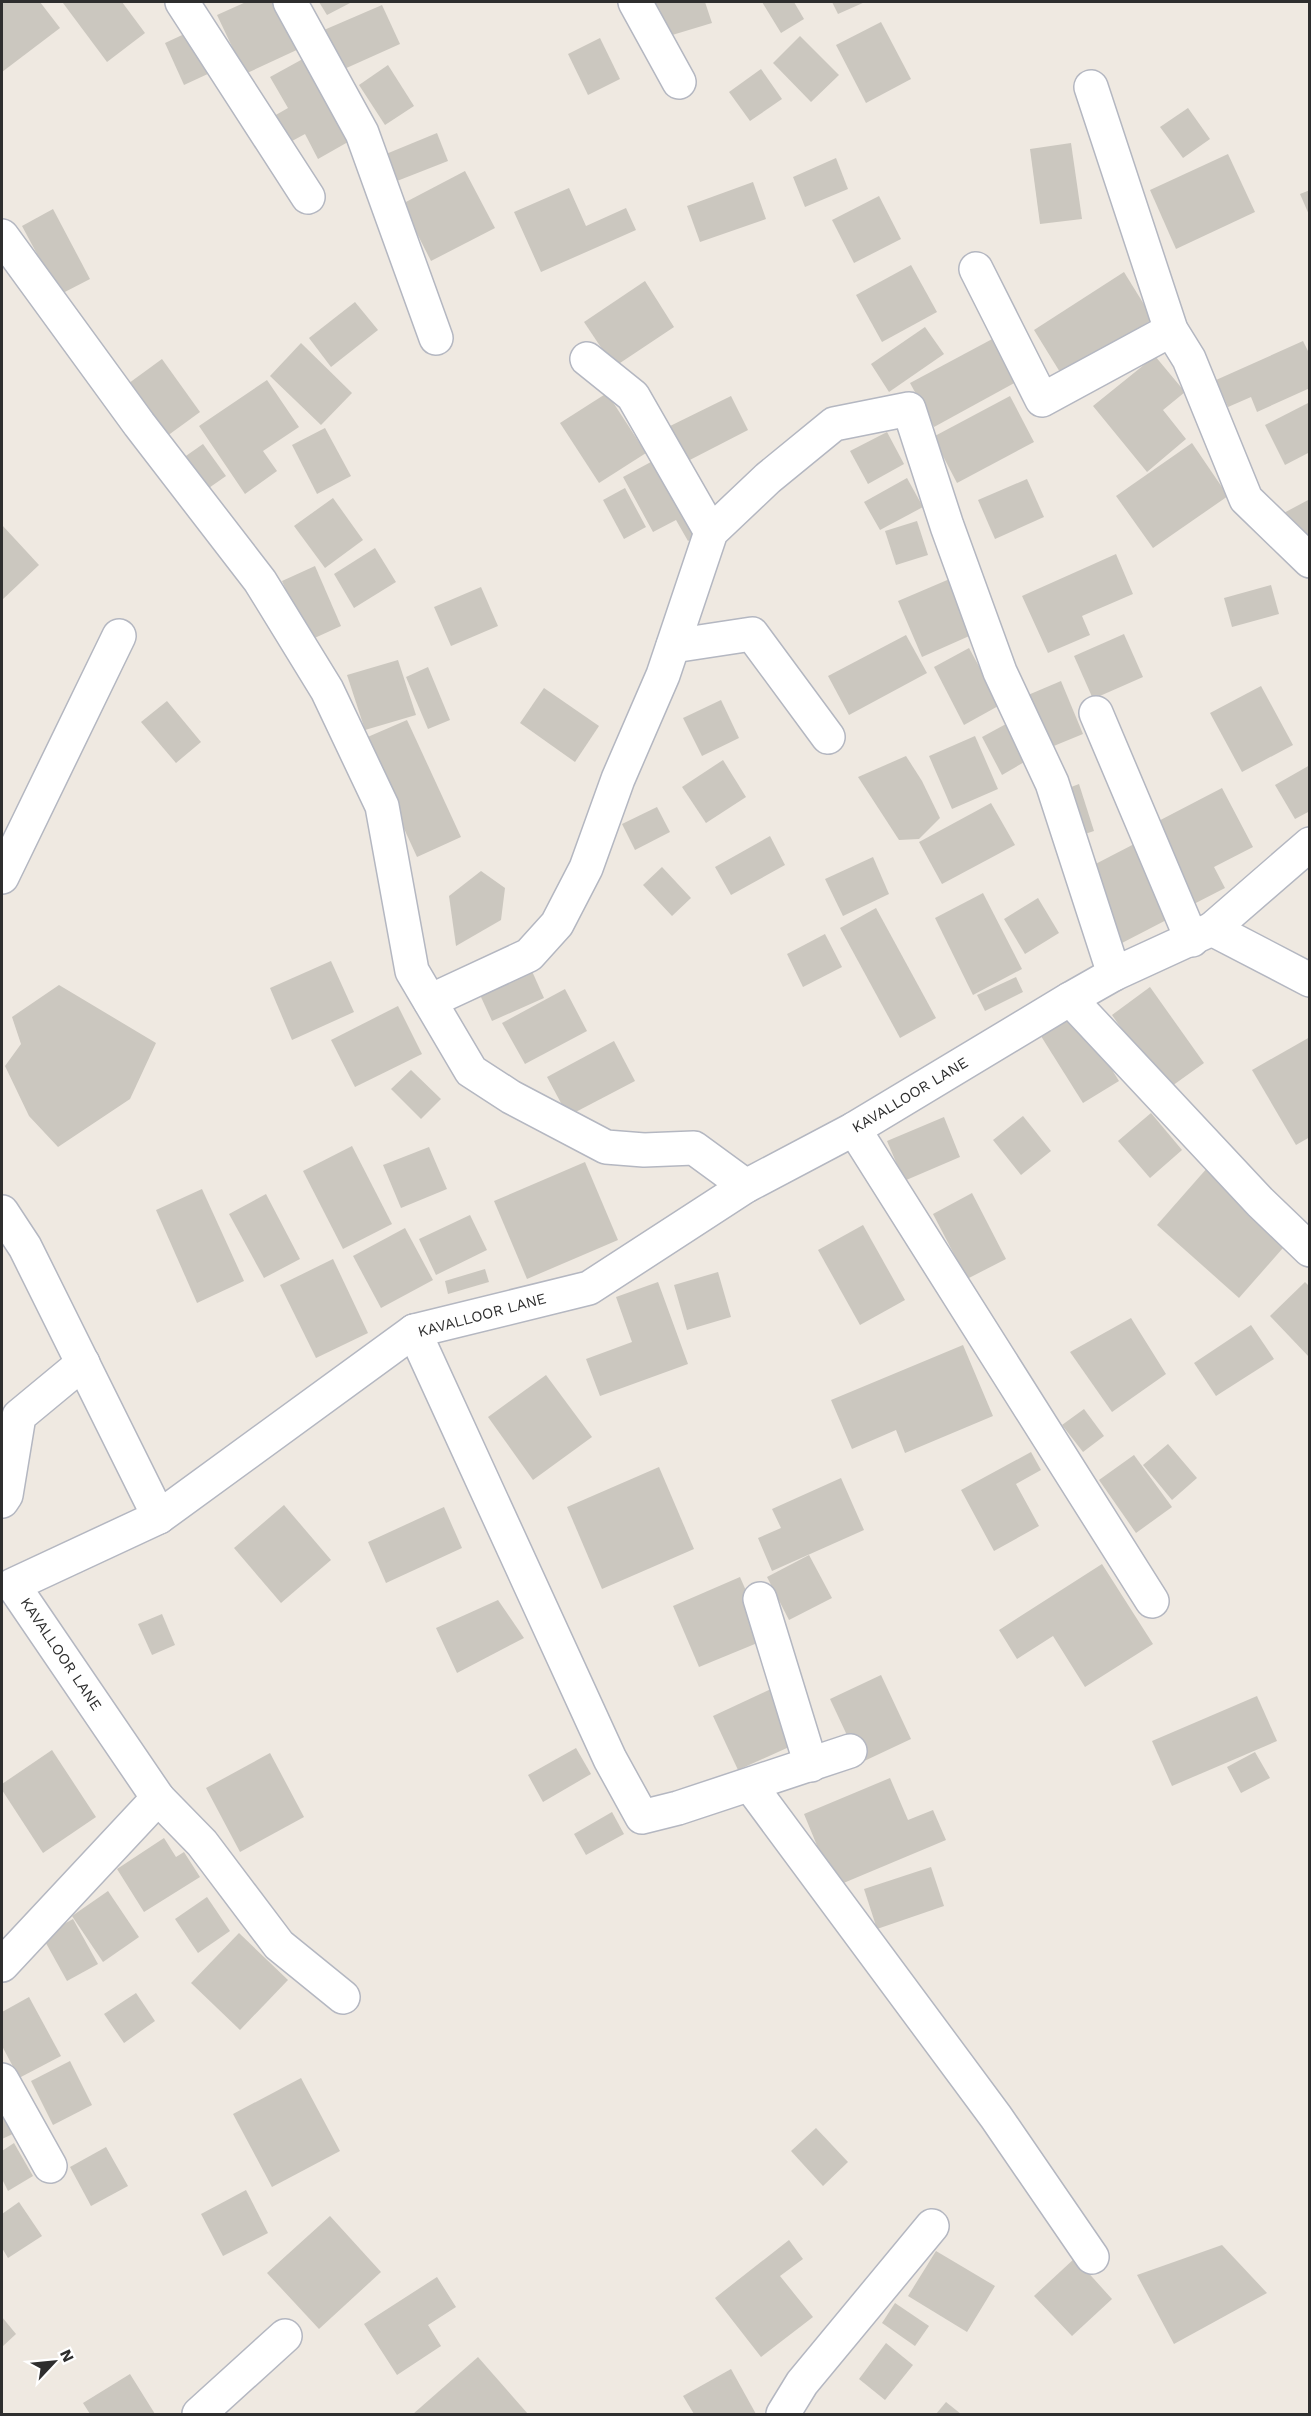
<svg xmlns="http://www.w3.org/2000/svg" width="1311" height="2416" viewBox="0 0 1311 2416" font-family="'Work Sans',sans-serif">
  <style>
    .building { fill: #cbc7bf }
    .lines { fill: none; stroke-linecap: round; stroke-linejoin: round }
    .street-casing { stroke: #b4b7c1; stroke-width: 36 }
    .street { stroke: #fff; stroke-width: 33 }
    .labels { text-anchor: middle; stroke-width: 6; stroke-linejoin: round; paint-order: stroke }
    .street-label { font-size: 15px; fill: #2e2e2e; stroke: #fff }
  </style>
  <rect width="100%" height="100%" fill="#efe9e1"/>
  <!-- building -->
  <g class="building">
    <polygon points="5,2 40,2 60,28 2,72 2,4"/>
    <polygon points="65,2 122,2 145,33 107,62 63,3"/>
    <polygon points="246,2 279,2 301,48 245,74 217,15"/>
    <polygon points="319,2 352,2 327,15"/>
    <polygon points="647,2 705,2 712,23 659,39"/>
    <polygon points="762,2 794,2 804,19 781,33"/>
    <polygon points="832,2 865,2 838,14"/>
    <polygon points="382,5 400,44 342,70 324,30"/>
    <polygon points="881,22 911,79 866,103 836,45"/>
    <polygon points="193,30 212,72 184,85 165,43"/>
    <polygon points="800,36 839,75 811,102 773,63"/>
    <polygon points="600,38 620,79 588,95 568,54"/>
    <polygon points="310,55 355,138 318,159 305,134 281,147 267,120 288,108 270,77"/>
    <polygon points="388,65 414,106 385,125 359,85"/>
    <polygon points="761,69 782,99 750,121 729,92"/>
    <polygon points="1188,108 1210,139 1183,158 1160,127"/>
    <polygon points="437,133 448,161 397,181 386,154"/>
    <polygon points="1071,143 1082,219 1040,224 1030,149"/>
    <polygon points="1228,154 1255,212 1176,249 1150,190"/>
    <polygon points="836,158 848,189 805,207 793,177"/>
    <polygon points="465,171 495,228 431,261 402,204"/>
    <polygon points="753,182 766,219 700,242 687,206"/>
    <polygon points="569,188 586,226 626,208 636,230 541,272 514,212"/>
    <polygon points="1310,190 1310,217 1300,194"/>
    <polygon points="879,196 901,239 854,263 832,220"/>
    <polygon points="53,209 90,279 59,295 22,226"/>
    <polygon points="911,265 937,312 882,342 856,295"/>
    <polygon points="1124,272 1153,319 1063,377 1034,330"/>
    <polygon points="645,281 674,327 614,367 584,322"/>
    <polygon points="355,302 378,330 331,367 309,338"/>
    <polygon points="925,327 944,354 889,392 871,364"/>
    <polygon points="996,337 1020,380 934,427 910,383"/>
    <polygon points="1303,341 1310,355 1310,388 1257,412 1251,397 1228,407 1216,380"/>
    <polygon points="301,343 352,393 321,425 270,376"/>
    <polygon points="1155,356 1185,392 1163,410 1186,439 1147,472 1093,406"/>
    <polygon points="162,359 200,412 163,439 125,386"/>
    <polygon points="267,380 299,427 263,451 277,471 245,494 199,426"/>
    <polygon points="607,393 646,453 599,483 560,423"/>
    <polygon points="731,396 748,430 684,463 666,428"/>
    <polygon points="1010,396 1034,442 957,483 933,437"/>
    <polygon points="1310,402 1310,452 1285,465 1265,425"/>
    <polygon points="325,428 351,476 317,494 292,445"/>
    <polygon points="887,432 904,464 868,484 850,451"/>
    <polygon points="1192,443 1228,496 1153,548 1116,496"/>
    <polygon points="203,444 226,476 206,490 183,458"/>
    <polygon points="662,456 704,532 688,541 676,520 653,532 623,477"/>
    <polygon points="907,478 923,507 880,530 864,502"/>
    <polygon points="1027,479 1044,517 995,539 978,500"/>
    <polygon points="625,488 646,527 624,539 603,500"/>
    <polygon points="333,498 363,540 325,568 294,526"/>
    <polygon points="1310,499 1310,536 1296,544 1280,515"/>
    <polygon points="917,521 928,555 896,565 885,531"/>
    <polygon points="2,525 39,565 2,600"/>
    <polygon points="375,548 396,582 354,608 334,574"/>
    <polygon points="1116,554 1133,594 1082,616 1090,635 1048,653 1022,596"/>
    <polygon points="315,566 341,626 308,641 282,581"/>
    <polygon points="952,578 976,633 922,657 898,601"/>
    <polygon points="1271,585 1279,614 1232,627 1224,598"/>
    <polygon points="481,587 498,626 451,646 434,607"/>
    <polygon points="1124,634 1143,677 1093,699 1074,656"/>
    <polygon points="906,635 927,673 849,715 828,676"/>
    <polygon points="969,648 1000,705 964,725 934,667"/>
    <polygon points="398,660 416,715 365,730 347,675"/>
    <polygon points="428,667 450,720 428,729 406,677"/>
    <polygon points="1061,681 1083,734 1044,750 1021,698"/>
    <polygon points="1261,686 1293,745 1242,772 1210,713"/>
    <polygon points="544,688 599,726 575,762 520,723"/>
    <polygon points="721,700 739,738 702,756 683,718"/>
    <polygon points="167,701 201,742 176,763 141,722"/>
    <polygon points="407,720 461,837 417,857 363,739"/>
    <polygon points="1006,724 1026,761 1002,775 982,737"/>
    <polygon points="975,736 998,789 952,809 929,756"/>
    <polygon points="906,756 922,781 940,818 919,839 899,840 858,777"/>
    <polygon points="723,760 746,797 706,823 682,787"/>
    <polygon points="1310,765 1310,811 1295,819 1275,785"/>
    <polygon points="1079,784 1094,831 1073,838 1058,792"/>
    <polygon points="1222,788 1253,847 1214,867 1225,888 1188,907 1147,827"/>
    <polygon points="991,803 1015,845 942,884 919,842"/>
    <polygon points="657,807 670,832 635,850 622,824"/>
    <polygon points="770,836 785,865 731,895 715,867"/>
    <polygon points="1138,842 1176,915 1120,944 1082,871"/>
    <polygon points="873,857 889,894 843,916 825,879"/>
    <polygon points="662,867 691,898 672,916 643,885"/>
    <polygon points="481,871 505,888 501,920 456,946 449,896"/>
    <polygon points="983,893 1022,969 973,995 935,918"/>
    <polygon points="1038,898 1059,933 1025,954 1004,919"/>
    <polygon points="876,908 936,1018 900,1038 840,928"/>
    <polygon points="825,934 842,967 803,987 787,954"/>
    <polygon points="527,960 544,998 492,1021 475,984"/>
    <polygon points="331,961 354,1012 292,1040 270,988"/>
    <polygon points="1016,977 1023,992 985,1011 977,995"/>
    <polygon points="59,985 156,1043 130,1099 58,1147 29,1116 5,1066 21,1044 12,1017"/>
    <polygon points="1150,987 1204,1063 1165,1091 1112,1015"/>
    <polygon points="565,989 587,1031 525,1064 502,1023"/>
    <polygon points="1070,1002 1119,1081 1083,1103 1034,1025"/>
    <polygon points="398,1006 422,1054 355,1087 331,1040"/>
    <polygon points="1310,1037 1310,1137 1296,1145 1252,1070"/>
    <polygon points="614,1041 635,1081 568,1116 547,1077"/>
    <polygon points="411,1070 441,1099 421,1119 391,1089"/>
    <polygon points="1151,1113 1182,1150 1150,1178 1118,1141"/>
    <polygon points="1023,1116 1051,1151 1021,1175 993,1140"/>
    <polygon points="944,1117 960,1157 904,1181 887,1141"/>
    <polygon points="352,1146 392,1224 343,1249 303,1171"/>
    <polygon points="429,1147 447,1189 401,1208 383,1165"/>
    <polygon points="585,1162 618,1240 527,1279 494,1201"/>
    <polygon points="1208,1167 1290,1240 1239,1298 1157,1225"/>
    <polygon points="202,1189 244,1281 197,1303 156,1210"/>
    <polygon points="972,1193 1006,1259 967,1279 933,1214"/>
    <polygon points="266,1194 300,1259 264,1278 229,1214"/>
    <polygon points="470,1215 487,1250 436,1275 419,1239"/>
    <polygon points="863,1225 905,1300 860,1325 818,1250"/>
    <polygon points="405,1228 433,1280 381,1308 353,1256"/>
    <polygon points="333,1259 368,1333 316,1358 280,1285"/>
    <polygon points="485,1269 489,1282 448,1294 445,1281"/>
    <polygon points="718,1272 731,1317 687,1330 674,1285"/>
    <polygon points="658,1282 688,1364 600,1396 586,1359 632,1342 616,1297"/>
    <polygon points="1305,1282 1310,1287 1310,1358 1270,1316"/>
    <polygon points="1131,1318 1166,1374 1112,1412 1070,1352"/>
    <polygon points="1251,1325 1274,1359 1216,1396 1194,1363"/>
    <polygon points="963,1345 993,1416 905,1453 896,1430 852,1449 831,1400"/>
    <polygon points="546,1375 592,1437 533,1480 488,1417"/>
    <polygon points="1084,1409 1104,1436 1083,1452 1062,1425"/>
    <polygon points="1168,1444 1197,1478 1172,1500 1143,1465"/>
    <polygon points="1031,1452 1041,1470 1016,1484 1039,1526 994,1551 961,1490"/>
    <polygon points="1134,1455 1172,1507 1136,1533 1099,1480"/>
    <polygon points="659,1467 694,1549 602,1589 567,1507"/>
    <polygon points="841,1478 864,1530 772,1571 758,1538 781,1528 772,1509"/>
    <polygon points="284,1505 331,1560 281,1603 234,1548"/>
    <polygon points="444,1507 462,1548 386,1583 368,1542"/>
    <polygon points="809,1555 832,1598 789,1620 767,1577"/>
    <polygon points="1102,1564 1153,1644 1085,1687 1053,1636 1017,1659 999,1630"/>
    <polygon points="740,1577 767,1639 699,1667 673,1606"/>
    <polygon points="498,1600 524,1638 457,1673 436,1628"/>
    <polygon points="162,1614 175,1645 152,1655 138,1624"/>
    <polygon points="881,1675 911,1739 860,1763 830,1699"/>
    <polygon points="773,1688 798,1743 738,1770 713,1716"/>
    <polygon points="1257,1696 1277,1741 1172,1786 1152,1741"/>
    <polygon points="576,1748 591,1774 543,1802 528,1775"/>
    <polygon points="52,1750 96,1817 43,1853 2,1790 2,1784"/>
    <polygon points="1255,1752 1270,1778 1241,1793 1227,1767"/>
    <polygon points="270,1753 304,1817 240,1852 206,1788"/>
    <polygon points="890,1778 908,1820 933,1810 946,1840 834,1887 804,1814"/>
    <polygon points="612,1812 624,1834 586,1855 574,1834"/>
    <polygon points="164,1838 176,1857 184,1852 200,1877 144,1912 117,1869"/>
    <polygon points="931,1867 944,1906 877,1929 864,1889"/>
    <polygon points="108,1891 139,1937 103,1962 72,1916"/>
    <polygon points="207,1897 230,1931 198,1953 175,1919"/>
    <polygon points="73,1919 98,1964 67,1981 42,1936"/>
    <polygon points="239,1933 288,1980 240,2030 191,1983"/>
    <polygon points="136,1993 155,2021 124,2043 104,2014"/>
    <polygon points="29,1997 61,2056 19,2078 2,2046 2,2012"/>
    <polygon points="70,2061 92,2105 53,2125 31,2081"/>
    <polygon points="301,2078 340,2151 272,2187 233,2114"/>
    <polygon points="6,2112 17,2132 2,2139 2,2115"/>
    <polygon points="816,2128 848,2162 823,2186 791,2151"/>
    <polygon points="14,2143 33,2176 8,2191 2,2179 2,2151"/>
    <polygon points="106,2147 128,2186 91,2206 70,2167"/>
    <polygon points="246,2190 268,2233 223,2256 201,2214"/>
    <polygon points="19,2202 42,2236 8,2258 2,2248 2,2214"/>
    <polygon points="330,2216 381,2272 319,2329 267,2273"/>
    <polygon points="789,2240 803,2259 780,2276 813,2317 761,2357 715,2298"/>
    <polygon points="1222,2245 1267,2293 1174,2344 1137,2275"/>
    <polygon points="936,2251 995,2286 967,2332 908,2296"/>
    <polygon points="1075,2258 1112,2299 1072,2336 1034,2296"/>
    <polygon points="437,2277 456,2307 428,2325 441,2346 397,2375 364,2324"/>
    <polygon points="895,2303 929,2326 915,2346 882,2323"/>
    <polygon points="2,2317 16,2334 2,2347"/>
    <polygon points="886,2343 913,2365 885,2400 859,2379"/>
    <polygon points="478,2357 528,2414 413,2414"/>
    <polygon points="731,2369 756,2414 694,2414 683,2396"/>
    <polygon points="130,2374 155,2414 90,2414 83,2403"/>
    <polygon points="946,2402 961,2414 936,2414"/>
  </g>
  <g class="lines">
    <defs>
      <g id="street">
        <polyline points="182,2 308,197"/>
        <polyline points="290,2 362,133 436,338"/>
        <polyline points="635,2 679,82"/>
        <polyline points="1091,87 1171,330 1189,359 1246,499 1310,561"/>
        <polyline points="2,236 139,424 260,581 327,690 382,806 412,971 471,1071 511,1097 606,1147 644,1150 694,1148 746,1186"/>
        <polyline points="976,269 1042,400 1171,330"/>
        <polyline points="587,359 633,396 711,532"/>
        <polyline points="673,646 752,634 828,737"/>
        <polyline points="1096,713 1192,940"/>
        <polyline points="2,877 119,636"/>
        <polyline points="1212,929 1310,980"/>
        <polyline points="1070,999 1260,1202 1310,1250"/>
        <polyline points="430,1001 529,955 557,924 586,868 618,779 663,675 711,532 768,478 834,424 909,409 947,526 1000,672 1052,783 1114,974"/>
        <polyline points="854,1129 1152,1601"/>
        <polyline points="2,1212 25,1247 159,1517"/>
        <polyline points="414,1331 610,1759 642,1817 678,1808 850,1751"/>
        <polyline points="2,1501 6,1495 19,1416 83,1363"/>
        <polyline points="760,1599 811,1765"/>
        <polyline points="750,1785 996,2117 1092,2257"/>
        <polyline points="158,1798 202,1843 279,1945 343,1997"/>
        <polyline points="2,1965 158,1798 13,1585 159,1517 414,1331 589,1288 746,1186 854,1129 1070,999 1114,974 1212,929 1310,844"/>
        <polyline points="2,2080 50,2166"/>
        <polyline points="199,2414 285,2336"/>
        <polyline points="783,2414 802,2383 932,2226"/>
      </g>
    </defs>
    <!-- street casing -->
    <use href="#street" class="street-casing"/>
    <!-- street -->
    <use href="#street" class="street"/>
  </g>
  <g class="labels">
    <!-- street labels -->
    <g class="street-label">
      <text transform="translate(910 1095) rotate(-31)" y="5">KAVALLOOR LANE</text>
      <text transform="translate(482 1315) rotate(-15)" y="5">KAVALLOOR LANE</text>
      <text transform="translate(61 1654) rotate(56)" y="5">KAVALLOOR LANE</text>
    </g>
  </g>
  <!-- border -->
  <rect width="1311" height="2416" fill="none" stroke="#2e2e2e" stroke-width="6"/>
  <!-- north arrow -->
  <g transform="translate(54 2362) rotate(64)" stroke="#ffffff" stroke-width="4.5" paint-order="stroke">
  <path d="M0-4.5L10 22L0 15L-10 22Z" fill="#2e2e2e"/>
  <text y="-9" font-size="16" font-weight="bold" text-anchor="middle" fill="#2e2e2e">N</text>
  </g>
</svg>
